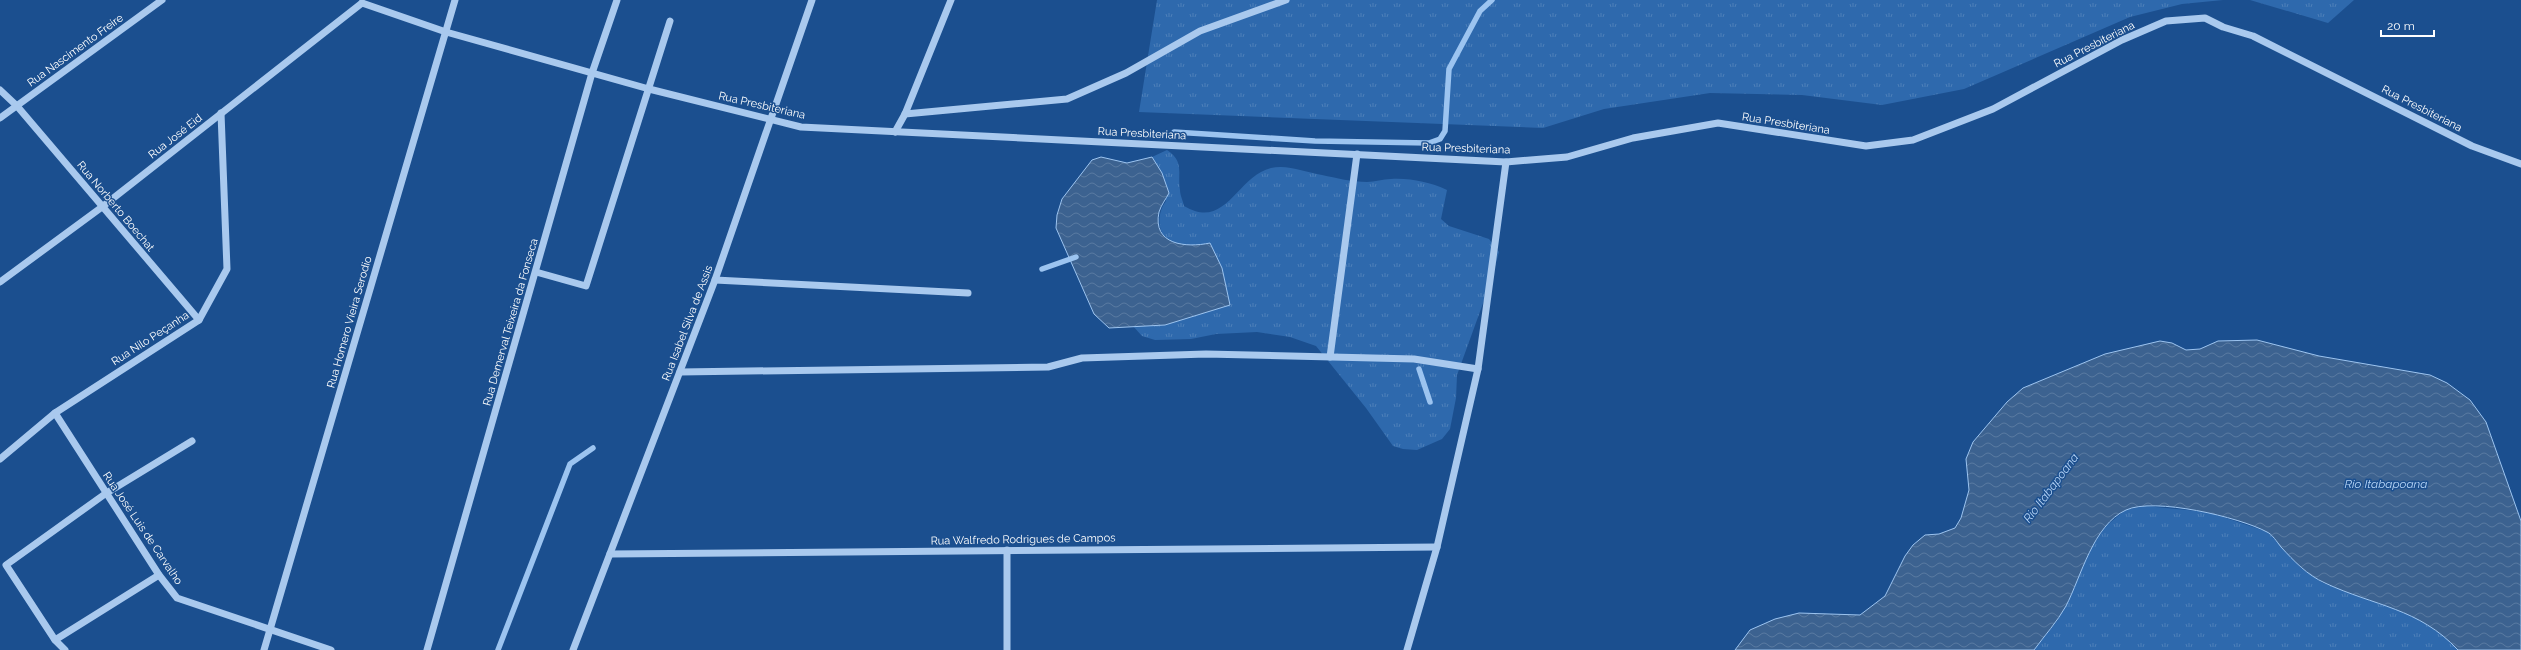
<svg xmlns="http://www.w3.org/2000/svg" width="2521" height="650" viewBox="0 0 2521 650" font-family="Raleway,sans-serif">
  <style>
    .grass { fill: url(#grass-tufts) }
    .water { fill: url(#water-waves); stroke: #9cc4f0 }
    .lines { fill: none; stroke-linecap: round; stroke-linejoin: round }
    .stream { stroke: #9cc4f0; stroke-width: 5.5 }
    .minor { stroke: #a9c9ee; stroke-width: 7 }
    .labels { text-anchor: middle; stroke-width: 3; stroke-linejoin: round; paint-order: stroke }
    .street-label { font-size: 11px; fill: #fff; stroke: #1b4f8f }
    .water-label { font-size: 12px; font-style: italic; fill: #b5d3f5; stroke: #1b4f8f }
  </style>
  <defs>
    <pattern id="grass-tufts" width="24" height="20" patternUnits="userSpaceOnUse"><rect width="24" height="20" fill="#2e69ad"/><path d="M3 7l-1-3M5 7V3M7 7l1-3M15 17l-1-3M17 17v-4M19 17l1-3" fill="none" stroke="#4d80b9"/></pattern>
    <pattern id="water-waves" width="16" height="10" patternUnits="userSpaceOnUse"><rect width="16" height="10" fill="#3c6290"/><path d="M0 5q4-4 8 0t8 0" fill="none" stroke="#597aa1"/></pattern>
  </defs>
  <rect width="100%" height="100%" fill="#1b4f8f"/>
  <!-- grass -->
  <g class="grass">
    <polygon points="1157,0 2223,0 2182,4 2130,17 1964,89 1882,105 1802,95 1710,93 1604,109 1543,128 1139,112"/>
    <polygon points="2250,0 2354,0 2328,23"/>
    <path d="M1167,150C1185,162 1177,173 1180,190C1180,195 1183,201 1184,206C1226,231 1236,177 1271,168C1287,164 1305,172 1322,175C1336,178 1352,182 1367,182C1375,182 1383,179 1391,179C1411,178 1429,182 1447,190L1441,219L1449,226L1489,239L1499,252L1490,284L1457,375L1456,398L1450,429L1442,439L1417,450L1403,449L1393,446L1366,408L1316,346L1290,337L1257,332L1216,334L1191,339L1155,340L1142,336L1133,326L1165,325L1229,305L1222,268L1200,245C1193,246 1185,246 1178,245C1157,240 1155,216 1166,201L1162,173L1152,157Z"/>
    <polygon points="2145,506 2208,512 2268,532 2301,568 2323,583 2409,614 2442,633 2458,650 2034,650 2057,621 2091,549 2105,527 2125,510"/>
  </g>
  <!-- water -->
  <g class="water">
    <path d="M1101,157L1127,163L1152,157L1162,173L1169,193C1166,199 1161,205 1159,212C1152,245 1186,248 1210,243L1222,268L1230,305L1165,325L1109,328L1094,314L1056,228L1057,215L1062,199L1092,160Z"/>
    <path d="M2257,340L2319,356L2430,375L2447,383L2470,400L2486,422L2521,521V650H2458C2419,608 2374,606 2325,583C2307,575 2294,561 2281,547C2277,542 2272,534 2267,532C2239,517 2154,497 2126,510C2093,525 2081,577 2066,606C2057,622 2045,635 2034,650H1735L1750,630L1775,619L1799,613L1860,615L1885,596L1905,556L1913,545L1925,535L1939,534L1955,528L1961,518L1969,490L1966,459L1973,442L2007,402L2023,388L2105,354L2160,341L2172,343L2186,350L2200,349L2218,341Z"/>
  </g>
  <g class="lines">
    <!-- stream -->
    <g class="stream">
      <polyline points="1174,132 1315,141 1429,143 1440,139 1445,131 1449,69 1480,11 1492,0"/>
      <polyline points="1042,269 1076,257"/>
      <polyline points="1419,369 1430,402"/>
      <polyline points="498,650 570,464 593,448"/>
    </g>
    <!-- minor -->
    <g class="minor">
      <polyline points="362,3 446,32 649,89 801,127 1506,162 1567,157 1633,138 1718,123 1866,146 1913,140 1993,109 2122,40 2166,21 2205,18 2223,27 2253,36 2472,146 2521,164"/>
      <polyline points="0,90 17,106 199,320"/>
      <polyline points="905,114 1067,99 1126,73 1200,31 1286,0"/>
      <polyline points="0,118 162,0"/>
      <polyline points="895,132 905,114 951,0"/>
      <polyline points="536,272 586,286 670,21"/>
      <polyline points="715,280 968,293"/>
      <polyline points="0,282 102,207 362,3"/>
      <polyline points="1330,357 1357,154"/>
      <polyline points="680,372 1048,367 1082,358 1206,354 1414,359 1478,369"/>
      <polyline points="55,413 159,575 177,598 331,650"/>
      <polyline points="0,459 55,413 199,320 227,269 221,113"/>
      <polyline points="1007,550 1007,650"/>
      <polyline points="610,554 1437,547"/>
      <polyline points="55,640 159,575"/>
      <polyline points="65,650 55,640 6,565 105,494 192,441"/>
      <polyline points="264,650 455,0"/>
      <polyline points="427,650 592,73 617,0"/>
      <polyline points="573,650 715,280 812,0"/>
      <polyline points="1407,650 1437,547 1478,369 1506,162"/>
    </g>
  </g>
  <g class="labels">
    <!-- street labels -->
    <g class="street-label">
      <text transform="translate(2094 44) rotate(-27)" y="4">Rua Presbiteriana</text>
      <text transform="translate(75 50) rotate(-36)" y="4">Rua Nascimento Freire</text>
      <text transform="translate(762 105) rotate(13)" y="4">Rua Presbiteriana</text>
      <text transform="translate(2422 108) rotate(27)" y="4">Rua Presbiteriana</text>
      <text transform="translate(1786 123) rotate(9)" y="4">Rua Presbiteriana</text>
      <text transform="translate(1142 133) rotate(3)" y="4">Rua Presbiteriana</text>
      <text transform="translate(175 136) rotate(-38)" y="4">Rua José Eid</text>
      <text transform="translate(1466 148) rotate(2)" y="4">Rua Presbiteriana</text>
      <text transform="translate(116 206) rotate(50)" y="4">Rua Norberto Boechat</text>
      <text transform="translate(349 322) rotate(-74)" y="4">Rua Homero Vieira Serodio</text>
      <text transform="translate(510 322) rotate(-74)" y="4">Rua Demerval Teixeira da Fonseca</text>
      <text transform="translate(687 323) rotate(-69)" y="4">Rua Isabel Silva de Assis</text>
      <text transform="translate(150 338) rotate(-33)" y="4">Rua Nilo Peçanha</text>
      <text transform="translate(143 528) rotate(56)" y="4">Rua José Luis de Carvalho</text>
      <text transform="translate(1023 539) rotate(-1)" y="4">Rua Walfredo Rodrigues de Campos</text>
    </g>
    <!-- water labels -->
    <g class="water-label">
      <text x="2386" y="488">Rio Itabapoana</text>
      <text transform="translate(2051 488) rotate(-53)" y="4">Rio Itabapoana</text>
    </g>
  </g>
  <!-- scale -->
  <path d="M2381 30v6h53v-6" fill="none" stroke="#ffffff" stroke-width="2"/>
  <text x="2387" y="30" font-size="12" fill="#ffffff" stroke="#1b4f8f" stroke-width="3" paint-order="stroke">20 m</text>
</svg>
